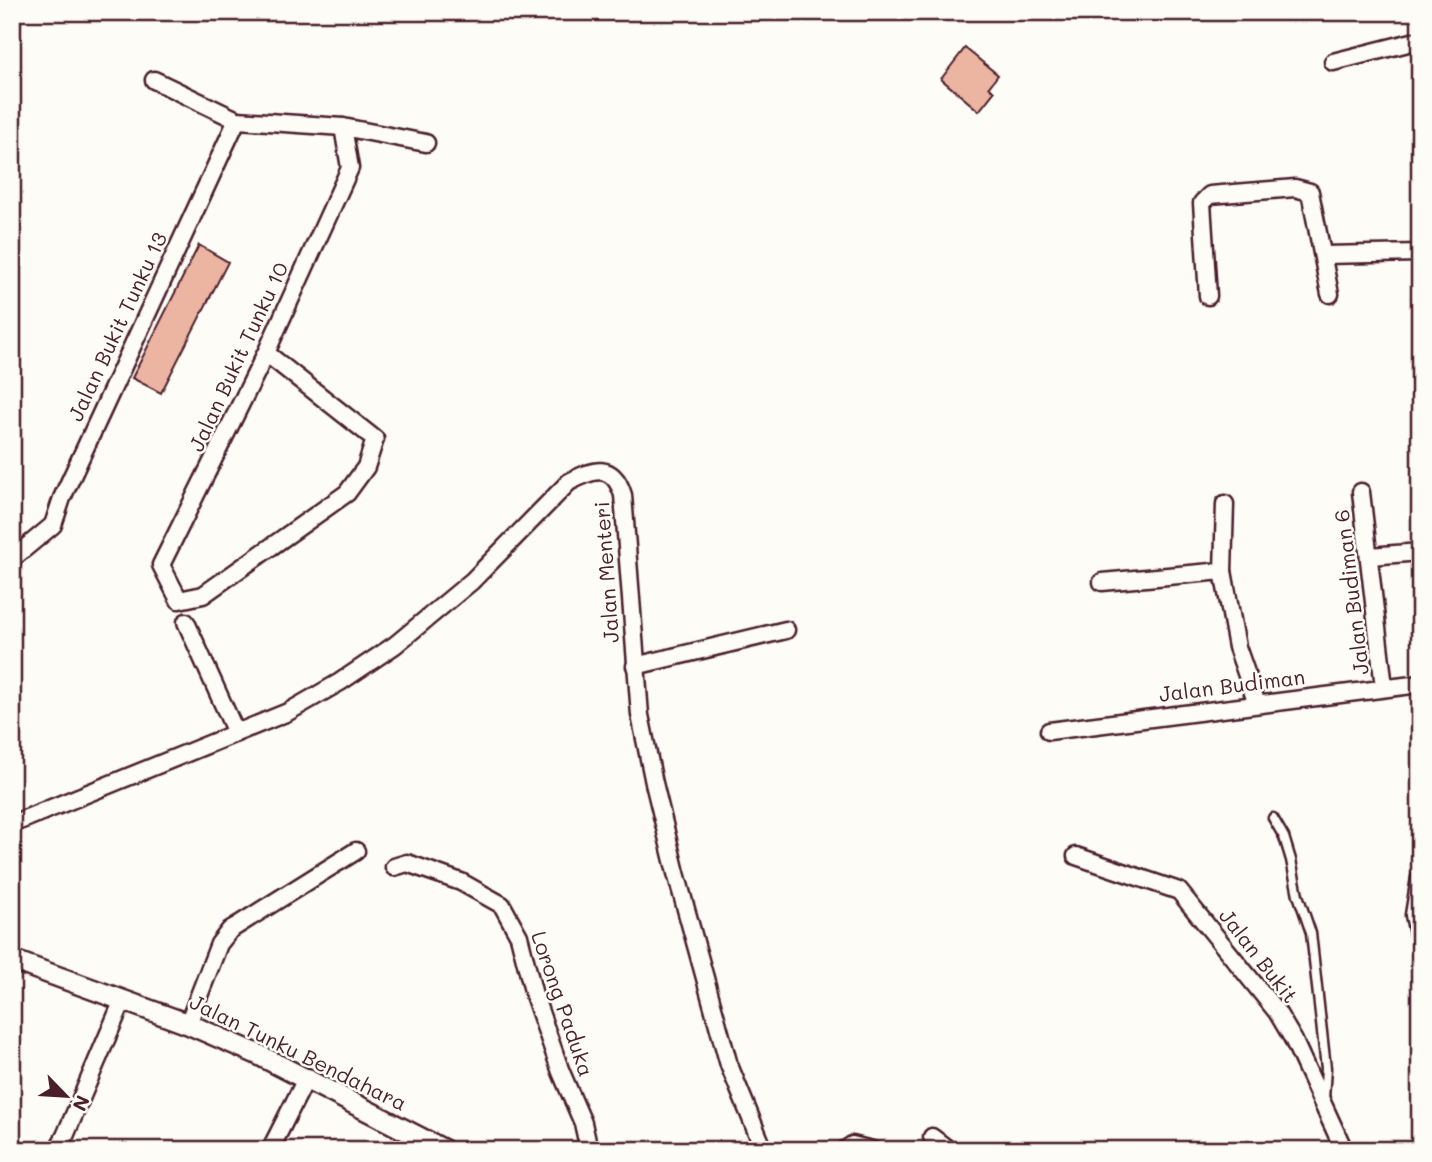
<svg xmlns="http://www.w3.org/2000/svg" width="1432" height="1162" viewBox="0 0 1432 1162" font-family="Mali,sans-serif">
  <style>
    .building { fill: #ecb5a1; stroke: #4a1f2b; stroke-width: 2 }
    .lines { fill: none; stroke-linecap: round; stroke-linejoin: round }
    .service-casing { stroke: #4a1f2b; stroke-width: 13 }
    .minor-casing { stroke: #4a1f2b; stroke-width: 21 }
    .tertiary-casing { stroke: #4a1f2b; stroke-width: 24 }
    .service { stroke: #fdfcf7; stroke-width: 8 }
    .minor { stroke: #fdfcf7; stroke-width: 16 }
    .tertiary { stroke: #fdfcf7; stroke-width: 19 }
    .labels { text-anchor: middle; stroke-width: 5; stroke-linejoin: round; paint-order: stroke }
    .street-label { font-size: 21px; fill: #4a1f2b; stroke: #fdfcf7 }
  </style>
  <rect width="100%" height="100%" fill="#fdfcf7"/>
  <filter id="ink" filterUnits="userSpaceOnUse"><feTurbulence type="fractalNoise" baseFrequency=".0143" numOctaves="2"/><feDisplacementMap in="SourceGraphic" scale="14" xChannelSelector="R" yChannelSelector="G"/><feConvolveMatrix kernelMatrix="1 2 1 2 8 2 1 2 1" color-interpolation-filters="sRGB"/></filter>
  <g filter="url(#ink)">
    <!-- building -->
    <g class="building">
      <polygon points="965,48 998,75 989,87 994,92 979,111 941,79"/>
      <polygon points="199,245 228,262 161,393 132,378"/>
    </g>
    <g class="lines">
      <defs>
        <polyline id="service" points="1273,818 1284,837 1291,860 1298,895 1311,933 1326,1068 1324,1099"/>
        <g id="minor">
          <polyline points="1333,62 1420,40"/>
          <polyline points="154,80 237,120 343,127 426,143"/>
          <polyline points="1324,255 1420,253"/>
          <polyline points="1208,296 1202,203 1210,195 1295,188 1310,192 1330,294"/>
          <polyline points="266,353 375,439 366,467 347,493 203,595 179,600 161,565 266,353 350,168 343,127"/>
          <polyline points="1361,492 1384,687"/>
          <polyline points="1225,504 1223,571 1237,647 1257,704"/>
          <polyline points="1370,556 1420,552"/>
          <polyline points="12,559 53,525 62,498 237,120"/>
          <polyline points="1102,582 1223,571"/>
          <polyline points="186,622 236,733"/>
          <polyline points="635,666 786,630"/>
          <polyline points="1049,731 1420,684"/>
          <path d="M12,824L288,712L340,682L395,645L472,581L569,482C593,469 613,462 623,495L640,715L654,783L676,873L729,1065L764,1150"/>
          <polyline points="1076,856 1179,891 1277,1012 1293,1039 1344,1150"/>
          <polyline points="394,867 407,863 461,882 502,905 519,936 534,995 561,1072 583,1123 589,1150"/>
          <polyline points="1420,878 1414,915 1420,943"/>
          <polyline points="188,1024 219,944 230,930 356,851"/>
          <polyline points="932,1137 949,1150"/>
          <polyline points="57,1150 65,1136 123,1000"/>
          <polyline points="270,1150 307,1077"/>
          <polyline points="845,1150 852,1145 872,1150"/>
        </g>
        <polyline id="tertiary" points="12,960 188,1024 257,1054 444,1150"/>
      </defs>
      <!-- service casing -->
      <use href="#service" class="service-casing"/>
      <!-- minor casing -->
      <use href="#minor" class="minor-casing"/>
      <!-- tertiary casing -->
      <use href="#tertiary" class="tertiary-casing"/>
      <!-- service -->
      <use href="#service" class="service"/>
      <!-- minor -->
      <use href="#minor" class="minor"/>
      <!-- tertiary -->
      <use href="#tertiary" class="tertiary"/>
    </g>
  </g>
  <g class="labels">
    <!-- street labels -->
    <g class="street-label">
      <text transform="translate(118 327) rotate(-65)" y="7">Jalan Bukit Tunku 13</text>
      <text transform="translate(239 357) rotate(-65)" y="7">Jalan Bukit Tunku 10</text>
      <text transform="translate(607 572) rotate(-94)" y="7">Jalan Menteri</text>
      <text transform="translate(1352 592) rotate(-97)" y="7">Jalan Budiman 6</text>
      <text transform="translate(1232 686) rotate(-7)" y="7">Jalan Budiman</text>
      <text transform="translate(1258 956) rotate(52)" y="7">Jalan Bukit</text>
      <text transform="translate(562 1004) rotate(71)" y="7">Lorong Paduka</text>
      <text transform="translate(298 1053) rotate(26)" y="7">Jalan Tunku Bendahara</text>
    </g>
  </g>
  <!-- margin -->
  <rect width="1432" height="1162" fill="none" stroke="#fdfcf7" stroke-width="42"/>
  <rect x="21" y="21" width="1390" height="1120" fill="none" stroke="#4a1f2b" stroke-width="2.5" filter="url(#ink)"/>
  <!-- north arrow -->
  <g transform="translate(66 1096) rotate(115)" stroke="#fdfcf7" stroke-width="5" paint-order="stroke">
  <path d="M0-5L12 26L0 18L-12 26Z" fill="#4a1f2b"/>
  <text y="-10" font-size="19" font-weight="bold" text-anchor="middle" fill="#4a1f2b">N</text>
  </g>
</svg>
